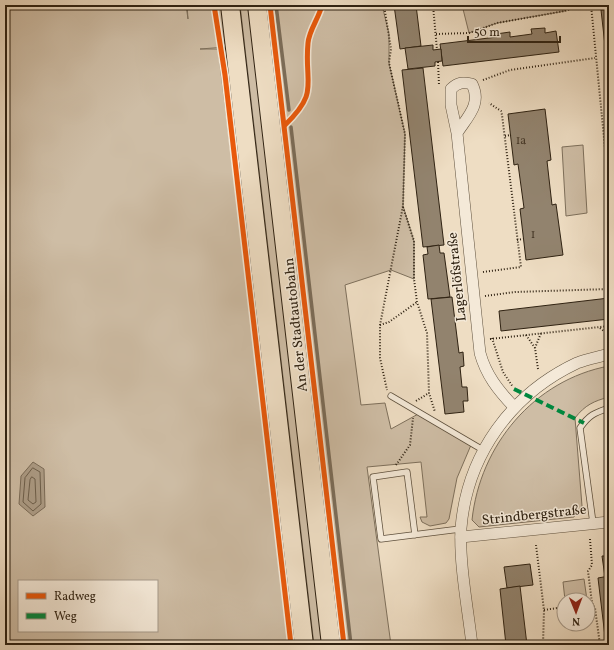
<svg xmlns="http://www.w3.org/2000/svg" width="614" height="650" viewBox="0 0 614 650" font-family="Vollkorn,serif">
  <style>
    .green { fill: #cebda5; stroke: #7e705c; fill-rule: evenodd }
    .water { fill: #ad9d87; stroke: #7b6c58 }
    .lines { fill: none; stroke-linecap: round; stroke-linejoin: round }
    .shore { stroke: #6e604c; stroke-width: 1 }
    .stream { stroke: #7b6c58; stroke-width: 3.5 }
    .building { fill: #92836e; stroke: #2f2212 }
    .service-casing { stroke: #5f513e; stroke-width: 7 }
    .minor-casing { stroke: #5f513e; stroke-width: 12 }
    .trunk-casing { stroke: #2f2212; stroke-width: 20 }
    .path { stroke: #2f2212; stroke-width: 2; stroke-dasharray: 1 2; stroke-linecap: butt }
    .service { stroke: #f4e9d8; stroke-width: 5.5 }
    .minor { stroke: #f4e9d8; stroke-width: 11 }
    .trunk { stroke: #eeddc3; stroke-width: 18 }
    .quiet { stroke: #00873e; stroke-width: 4; stroke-dasharray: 8 4; stroke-linecap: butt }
    .cycleway-casing { stroke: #f4e9d8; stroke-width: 8 }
    .cycleway { stroke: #e8590c; stroke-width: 5 }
    .labels { text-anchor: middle; stroke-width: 3; stroke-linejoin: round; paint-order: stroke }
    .number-label { font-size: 12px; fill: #483a29 }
    .street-label { font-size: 14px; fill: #2f2212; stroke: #f4e9d8 }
  </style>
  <rect width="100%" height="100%" fill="#eeddc3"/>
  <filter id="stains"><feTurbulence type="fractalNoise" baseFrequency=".005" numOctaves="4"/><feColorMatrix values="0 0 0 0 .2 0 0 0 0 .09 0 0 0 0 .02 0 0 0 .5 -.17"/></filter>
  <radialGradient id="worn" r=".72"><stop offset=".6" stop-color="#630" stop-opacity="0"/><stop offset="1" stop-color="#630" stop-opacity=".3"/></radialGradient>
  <!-- green -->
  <g class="green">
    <path d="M5,5H186L188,19L187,5H224L298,645H294L227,75L224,48L226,47L200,49H218L249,296L289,645H5ZM19,581H157V631H19Z"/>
    <polygon points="240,5 250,5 322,645 314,645"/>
    <polygon points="266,5 384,5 383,9 389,34 389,63 405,134 403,206 414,241 414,279 391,270 345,285 361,405 385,403 391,429 420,413 471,445 457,478 449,519 446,523 430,526 422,522 420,517 427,517 421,462 367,467 391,645 340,645"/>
    <polygon points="462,5 563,5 565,11 497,23 469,33"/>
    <polygon points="583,145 587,213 566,216 562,147"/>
    <path d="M609,366V397C594,401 585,405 575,418L582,506L574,517L479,527L472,520C480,445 534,380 609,366Z"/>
    <polygon points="584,579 587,600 565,600 563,582"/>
  </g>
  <!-- water -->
  <polygon class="water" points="33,462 44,469 45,507 33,516 19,504 21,476"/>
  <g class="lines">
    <!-- shore -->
    <g class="shore">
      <polygon points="33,468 40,472 41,504 33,511 23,502 25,478"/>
      <polygon points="32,477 35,479 36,502 33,504 28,500 30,480"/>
    </g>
    <!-- stream -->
    <g class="stream">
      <polyline points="276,5 289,110"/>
      <polyline points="291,127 351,645"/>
    </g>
  </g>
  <!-- building -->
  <g class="building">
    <polygon points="394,5 416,5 421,46 400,49"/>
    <polygon points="609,9 609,81 601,10"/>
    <polygon points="545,28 545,33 556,31 559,52 443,66 440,44 497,37 496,34 510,32 510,37 532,34 531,29"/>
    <polygon points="433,45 433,50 441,49 442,61 435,62 435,66 408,69 405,48"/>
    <polygon points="423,68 444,245 423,247 402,70"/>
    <polygon points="545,109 551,160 547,161 552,205 556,204 563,255 526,260 520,209 524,208 518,164 514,165 508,114"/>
    <polygon points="439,245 440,253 444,253 450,297 428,299 423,255 428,254 427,247"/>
    <polygon points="452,297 459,353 463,352 464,366 460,367 462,387 467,387 468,401 463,401 464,412 445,414 431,299"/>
    <polygon points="609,298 609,319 501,331 499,311"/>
    <polygon points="602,556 609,556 609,576 605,577"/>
    <polygon points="530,564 533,585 507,588 504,567"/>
    <polygon points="609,576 609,645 606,645 598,578"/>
    <polygon points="520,586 527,645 506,645 500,589"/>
  </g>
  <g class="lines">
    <defs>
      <g id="service">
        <polyline points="391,396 483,450"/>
        <path d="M593,523L580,428C589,415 594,413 609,408"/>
        <polyline points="415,535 407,472 373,477 381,539 452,530 461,529"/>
      </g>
      <g id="minor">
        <path d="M457,133C468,116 482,104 472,84C463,82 458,82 451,89V105L457,133L480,353C486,375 498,390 514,407"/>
        <polyline points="461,537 609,522"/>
        <path d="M472,645C468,609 459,564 461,528C467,455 511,394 577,363C587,359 599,357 609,354"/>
      </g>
      <g id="trunk">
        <polyline points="230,5 304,645"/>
        <polyline points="257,5 331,645"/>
      </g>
    </defs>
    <!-- service casing -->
    <use href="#service" class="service-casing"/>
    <!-- minor casing -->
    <use href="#minor" class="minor-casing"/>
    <!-- trunk casing -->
    <use href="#trunk" class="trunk-casing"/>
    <!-- path -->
    <g class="path">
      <polyline points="384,5 391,49 389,63 405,134 403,206 380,325 380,358 387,390"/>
      <polyline points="433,5 437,50"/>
      <polyline points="591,5 605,148 609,151"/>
      <polyline points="436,34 469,33 497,23 565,11 582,5"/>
      <polyline points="438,62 439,85"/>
      <polyline points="483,80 510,70 595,58"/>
      <polyline points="505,136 511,135"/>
      <polyline points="403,207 414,241 414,279 417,302 427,333 429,393 435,412"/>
      <polyline points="517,240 523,239"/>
      <polyline points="483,272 521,267 502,115 501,111 489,103"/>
      <polyline points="485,296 515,292 609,289"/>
      <polyline points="380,325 389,322 417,302"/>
      <polyline points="600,328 609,335"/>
      <polyline points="526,335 535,348"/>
      <polyline points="492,338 503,372 513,387"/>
      <polyline points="490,339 609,326"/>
      <polyline points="538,369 535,348 541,333"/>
      <polyline points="416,401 429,393"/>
      <polyline points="396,465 410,445 413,418"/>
      <polyline points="590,539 592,565 588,571 592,603 595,608 600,645"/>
      <polyline points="536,545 544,610 543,645"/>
      <polyline points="544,610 564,607"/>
    </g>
    <!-- service -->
    <use href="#service" class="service"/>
    <!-- minor -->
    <use href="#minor" class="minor"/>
    <!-- trunk -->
    <use href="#trunk" class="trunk"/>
    <!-- quiet -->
    <polyline class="quiet" points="514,389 584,423"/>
    <defs>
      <g id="cycleway">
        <polyline points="214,5 225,75 291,645"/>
        <polyline points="270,5 344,645"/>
        <path d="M285,125C320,91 304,85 308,43C309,30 319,18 322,5"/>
      </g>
    </defs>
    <!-- cycleway casing -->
    <use href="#cycleway" class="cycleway-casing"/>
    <!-- cycleway -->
    <use href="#cycleway" class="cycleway"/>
  </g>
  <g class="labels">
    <!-- number labels -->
    <g class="number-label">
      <text x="521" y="144">1a</text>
      <text x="533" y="238">1</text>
    </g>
    <!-- street labels -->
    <g class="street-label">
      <text transform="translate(456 277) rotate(-96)" y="5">Lagerlöfstraße</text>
      <text transform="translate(295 325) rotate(-96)" y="5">An der Stadtautobahn</text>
      <text transform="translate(534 514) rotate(-6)" y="5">Strindbergstraße</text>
    </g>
  </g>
  <!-- margin -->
  <rect width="614" height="650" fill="none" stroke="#eeddc3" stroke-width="20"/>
  <rect x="6" y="6" width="602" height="638" fill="none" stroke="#2f2212" stroke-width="2"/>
  <rect x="10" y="10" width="594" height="630" fill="none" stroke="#2f2212"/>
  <!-- legend -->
  <rect x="18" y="580" width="140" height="52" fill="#f4e9d8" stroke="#a59989"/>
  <rect x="26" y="593" width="20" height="6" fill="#e8590c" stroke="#a59989"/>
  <text x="54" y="600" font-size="12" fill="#2f2212">Radweg</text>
  <rect x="26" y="613" width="20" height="6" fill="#00873e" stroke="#a59989"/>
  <text x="54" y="620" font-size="12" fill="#2f2212">Weg</text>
  <!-- north arrow -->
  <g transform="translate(576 612) rotate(179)"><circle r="19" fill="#f4e9d8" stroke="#a59989"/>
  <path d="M0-3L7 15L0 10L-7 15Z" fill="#8f2418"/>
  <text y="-6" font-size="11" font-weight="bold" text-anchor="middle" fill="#2f2212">N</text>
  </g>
  <!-- scale -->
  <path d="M468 36v6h92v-6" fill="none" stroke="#2f2212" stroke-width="2"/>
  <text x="474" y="36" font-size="12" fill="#2f2212" stroke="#f4e9d8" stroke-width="3" paint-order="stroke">50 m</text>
  <rect width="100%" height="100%" filter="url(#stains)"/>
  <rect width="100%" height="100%" fill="url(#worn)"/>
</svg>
